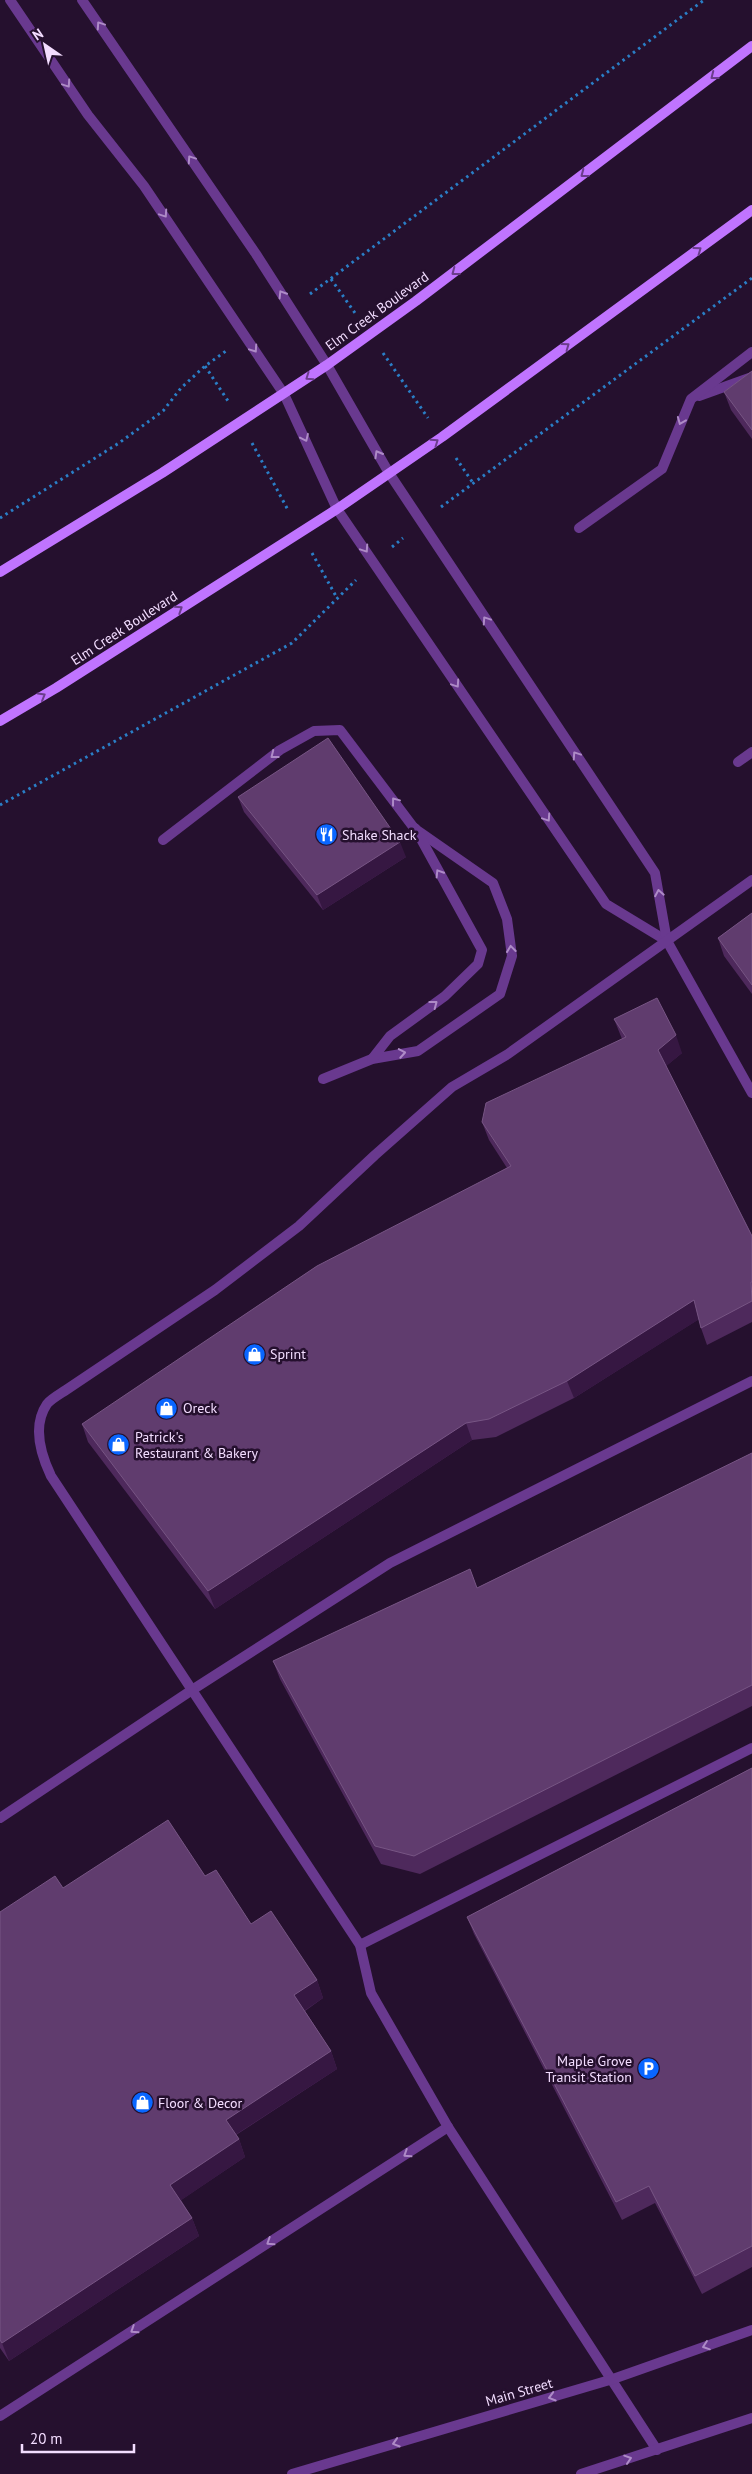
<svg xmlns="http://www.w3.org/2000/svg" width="752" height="2474" viewBox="0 0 752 2474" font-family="'PT Sans',sans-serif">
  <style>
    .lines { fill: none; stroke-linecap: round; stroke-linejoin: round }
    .path { stroke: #2a7ec6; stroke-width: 3; stroke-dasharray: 2.5 4; stroke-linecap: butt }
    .service { stroke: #69398f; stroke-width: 10 }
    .tertiary { stroke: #69398f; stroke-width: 10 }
    .secondary { stroke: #c074ff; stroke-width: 10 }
    .wall { fill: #4e295c }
    .shaded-wall { fill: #361742 }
    .building { fill: #603c6e; stroke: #775584 }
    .oneway { stroke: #ae8bc7 }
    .oneway2 { stroke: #6b3d8c }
    .labels { text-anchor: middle; stroke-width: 5; stroke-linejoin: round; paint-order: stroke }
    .street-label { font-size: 14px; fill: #f3ddff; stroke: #25102e }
    .poi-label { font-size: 14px; fill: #f3ddff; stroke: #25102e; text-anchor: start }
  </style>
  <rect width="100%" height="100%" fill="#25102e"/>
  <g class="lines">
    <!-- path -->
    <g class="path">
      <polyline points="331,279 355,313"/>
      <polyline points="310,294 704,0"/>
      <polyline points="383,353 428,418"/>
      <polyline points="205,366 228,401"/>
      <polyline points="252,443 288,510"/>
      <polyline points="456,458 473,483"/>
      <polyline points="441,507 752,278"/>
      <polyline points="0,518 119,443 163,411 181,388 205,366 226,351"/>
      <polyline points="392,547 403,538"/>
      <polyline points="312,553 337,598"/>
      <polyline points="0,805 292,643 356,580"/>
    </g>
    <!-- service -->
    <g class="service">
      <polyline points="10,0 88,115 144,186 284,394 337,509 606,904 667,941"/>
      <polyline points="82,0 256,254 327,365 389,473 655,873 667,941 752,1093"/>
      <polyline points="699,396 752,377"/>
      <polyline points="579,528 662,469 691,399 752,352"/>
      <polyline points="738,762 752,752"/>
      <polyline points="163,840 280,750 314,731 340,730 414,828 493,883 507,919 512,956 500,994 418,1051 372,1059 323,1079"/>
      <polyline points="372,1059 390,1036 445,996 478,964 482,950 415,828"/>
      <polyline points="0,1818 192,1690 390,1563 752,1381"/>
      <polyline points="360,1945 752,1748"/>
      <polyline points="0,2416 448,2127"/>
      <path d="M657,2450L448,2127L371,1993L360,1945L51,1476C41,1455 32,1426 47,1404C51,1399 60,1394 66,1390L215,1290L299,1226L375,1155L452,1087L508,1054L752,880"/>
    </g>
    <!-- tertiary -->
    <g class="tertiary">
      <polyline points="292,2474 613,2379 752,2330"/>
      <polyline points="581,2474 752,2418"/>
    </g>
    <!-- secondary -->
    <g class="secondary">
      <polyline points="0,572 162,473 327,365 416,301 752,46"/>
      <polyline points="0,721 56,688 337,509 442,437 752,210"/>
    </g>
  </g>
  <!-- wall -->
  <g class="wall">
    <polygon points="752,371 752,439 731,410 724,392"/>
    <polygon points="238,797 406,857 323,910 244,812"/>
    <polygon points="752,913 752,994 724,956 718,938"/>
    <polygon points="614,1019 682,1053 666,1066 752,1236 752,1322 707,1345 701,1328 699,1319 574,1398 496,1437 472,1440 215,1609 88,1442 82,1424 507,1168 489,1140 482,1122 622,1039"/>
    <polygon points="752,1453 752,1706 420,1874 381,1864 280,1679 273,1661 477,1588"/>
    <polygon points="752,1768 752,2267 702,2294 655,2203 622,2220 474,1934 467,1917"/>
    <polygon points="205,1876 251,1924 317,1980 323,1998 305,2011 331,2051 337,2069 236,2135 239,2139 245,2157 181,2200 192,2218 199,2236 9,2361 0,2348 0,1912 63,1888"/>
  </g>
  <!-- shaded-wall -->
  <g class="shaded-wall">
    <polygon points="400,842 406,857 323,910 317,895"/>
    <polygon points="676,1035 682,1053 664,1068 658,1050"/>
    <polygon points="694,1300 701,1318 574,1398 567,1381"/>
    <polygon points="466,1423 472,1440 215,1609 208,1591"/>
    <polygon points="317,1980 323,1998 301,2013 294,1995"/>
    <polygon points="331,2051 337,2069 232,2137 226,2120"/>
    <polygon points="239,2139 245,2157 177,2203 170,2185"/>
    <polygon points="192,2218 199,2236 9,2361 2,2343"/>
  </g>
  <!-- building -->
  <g class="building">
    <polygon points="752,371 752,430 724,392"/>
    <polygon points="328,738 400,842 317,895 238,797"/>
    <polygon points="752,913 752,985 718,938"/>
    <polygon points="657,998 676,1035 658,1050 752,1236 752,1282 751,1282 752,1301 701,1328 694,1300 567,1381 489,1419 466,1423 208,1591 82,1424 317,1266 511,1166 482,1122 486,1103 626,1037 614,1019"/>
    <polygon points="752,1453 752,1685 414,1856 375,1846 273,1661 470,1569 477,1588"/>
    <polygon points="752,1768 752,2246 695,2276 649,2186 616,2202 467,1917"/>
    <polygon points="168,1820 205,1876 216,1870 251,1924 271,1911 317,1980 294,1995 331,2051 226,2120 239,2139 170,2185 192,2218 2,2343 0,2340 0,1912 55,1876 63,1888"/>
  </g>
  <!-- one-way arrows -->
  <defs><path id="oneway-chevron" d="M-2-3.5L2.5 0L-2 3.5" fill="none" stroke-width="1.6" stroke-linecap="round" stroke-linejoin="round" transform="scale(1.25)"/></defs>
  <g class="oneway">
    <use href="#oneway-chevron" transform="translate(100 25) rotate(-124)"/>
    <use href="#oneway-chevron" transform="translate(67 84) rotate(56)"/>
    <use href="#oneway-chevron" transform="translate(191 159) rotate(-124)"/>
    <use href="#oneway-chevron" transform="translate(164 214) rotate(56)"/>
    <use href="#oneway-chevron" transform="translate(282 294) rotate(-122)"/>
    <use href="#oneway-chevron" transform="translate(254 349) rotate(56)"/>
    <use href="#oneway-chevron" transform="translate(681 421) rotate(112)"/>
    <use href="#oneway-chevron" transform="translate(305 438) rotate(65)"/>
    <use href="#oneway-chevron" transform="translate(378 454) rotate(-120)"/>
    <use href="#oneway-chevron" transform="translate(365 549) rotate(56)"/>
    <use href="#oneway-chevron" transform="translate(486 620) rotate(-124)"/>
    <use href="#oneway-chevron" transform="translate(456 684) rotate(56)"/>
    <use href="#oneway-chevron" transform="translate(274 755) rotate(142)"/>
    <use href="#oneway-chevron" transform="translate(576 755) rotate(-124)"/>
    <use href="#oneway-chevron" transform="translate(395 801) rotate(-127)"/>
    <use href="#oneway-chevron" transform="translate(547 818) rotate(56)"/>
    <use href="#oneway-chevron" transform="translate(439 873) rotate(-122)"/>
    <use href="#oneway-chevron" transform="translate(659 893) rotate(-100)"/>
    <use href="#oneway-chevron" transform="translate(511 949) rotate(-97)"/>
    <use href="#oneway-chevron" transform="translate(434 1004) rotate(-37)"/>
    <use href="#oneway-chevron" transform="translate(402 1053) rotate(-10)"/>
    <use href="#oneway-chevron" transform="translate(407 2154) rotate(147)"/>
    <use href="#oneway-chevron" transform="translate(270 2242) rotate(147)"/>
    <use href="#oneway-chevron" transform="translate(134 2330) rotate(147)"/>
    <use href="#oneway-chevron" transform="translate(706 2346) rotate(161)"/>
    <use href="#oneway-chevron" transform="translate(552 2397) rotate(164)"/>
    <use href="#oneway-chevron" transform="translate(396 2443) rotate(163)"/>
    <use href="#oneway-chevron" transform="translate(628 2459) rotate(-18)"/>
  </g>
  <g class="oneway2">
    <use href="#oneway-chevron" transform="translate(714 76) rotate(142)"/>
    <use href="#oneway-chevron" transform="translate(584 174) rotate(143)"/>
    <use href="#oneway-chevron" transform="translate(698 250) rotate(-36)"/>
    <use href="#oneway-chevron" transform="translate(455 272) rotate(143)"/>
    <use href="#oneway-chevron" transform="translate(566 346) rotate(-36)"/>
    <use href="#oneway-chevron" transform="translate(309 377) rotate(145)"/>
    <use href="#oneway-chevron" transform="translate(435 442) rotate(-35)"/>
    <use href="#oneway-chevron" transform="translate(179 609) rotate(-33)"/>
    <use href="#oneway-chevron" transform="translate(42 696) rotate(-30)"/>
  </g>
  <!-- icons -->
  <defs>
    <symbol id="restaurant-disc" viewBox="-11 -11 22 22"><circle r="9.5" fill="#0966ff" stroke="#25102e"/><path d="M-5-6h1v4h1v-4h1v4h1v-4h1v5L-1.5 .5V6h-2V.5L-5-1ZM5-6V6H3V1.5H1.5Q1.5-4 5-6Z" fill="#fff"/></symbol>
    <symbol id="shop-disc" viewBox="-11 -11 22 22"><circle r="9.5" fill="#0966ff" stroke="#25102e"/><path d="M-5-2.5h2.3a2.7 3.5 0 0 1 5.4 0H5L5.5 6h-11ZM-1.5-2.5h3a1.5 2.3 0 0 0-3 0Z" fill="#fff"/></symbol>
    <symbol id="parking-disc" viewBox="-11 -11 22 22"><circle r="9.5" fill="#0966ff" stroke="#25102e"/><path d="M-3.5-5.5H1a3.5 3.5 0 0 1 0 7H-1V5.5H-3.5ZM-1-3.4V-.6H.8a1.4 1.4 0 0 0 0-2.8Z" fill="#fff"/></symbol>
  </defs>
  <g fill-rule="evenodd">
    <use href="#restaurant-disc" x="314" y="822" width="25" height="25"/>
    <use href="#shop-disc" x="242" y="1342" width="25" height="25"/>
    <use href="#shop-disc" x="154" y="1396" width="25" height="25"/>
    <use href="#shop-disc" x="106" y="1432" width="25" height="25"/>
    <use href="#parking-disc" x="636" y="2056" width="25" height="25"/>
    <use href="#shop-disc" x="130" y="2090" width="25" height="25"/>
  </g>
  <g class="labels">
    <!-- street labels -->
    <g class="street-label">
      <text transform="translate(377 311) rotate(-36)" y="5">Elm Creek Boulevard</text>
      <text transform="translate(124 628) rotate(-33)" y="5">Elm Creek Boulevard</text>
      <text transform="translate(519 2392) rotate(-16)" y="5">Main Street</text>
    </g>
    <!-- poi labels -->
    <g class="poi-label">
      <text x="342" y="840">Shake Shack</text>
      <text x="270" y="1359">Sprint</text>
      <text x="183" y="1413">Oreck</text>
      <text x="135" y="1442">Patrick's<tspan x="135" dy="16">Restaurant &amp; Bakery</tspan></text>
      <text x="632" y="2066" text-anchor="end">Maple Grove<tspan x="632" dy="16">Transit Station</tspan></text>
      <text x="158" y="2108">Floor &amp; Decor</text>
    </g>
  </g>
  <!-- north arrow -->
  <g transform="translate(45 45) rotate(326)" stroke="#25102e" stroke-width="4" paint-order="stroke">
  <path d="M0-4L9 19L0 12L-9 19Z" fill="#f3ddff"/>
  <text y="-8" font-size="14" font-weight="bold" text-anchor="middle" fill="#f3ddff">N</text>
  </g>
  <!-- scale -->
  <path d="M22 2444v8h112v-8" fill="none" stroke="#f3ddff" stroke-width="2.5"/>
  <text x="30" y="2444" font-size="15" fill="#f3ddff" stroke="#25102e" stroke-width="4" paint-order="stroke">20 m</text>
</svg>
